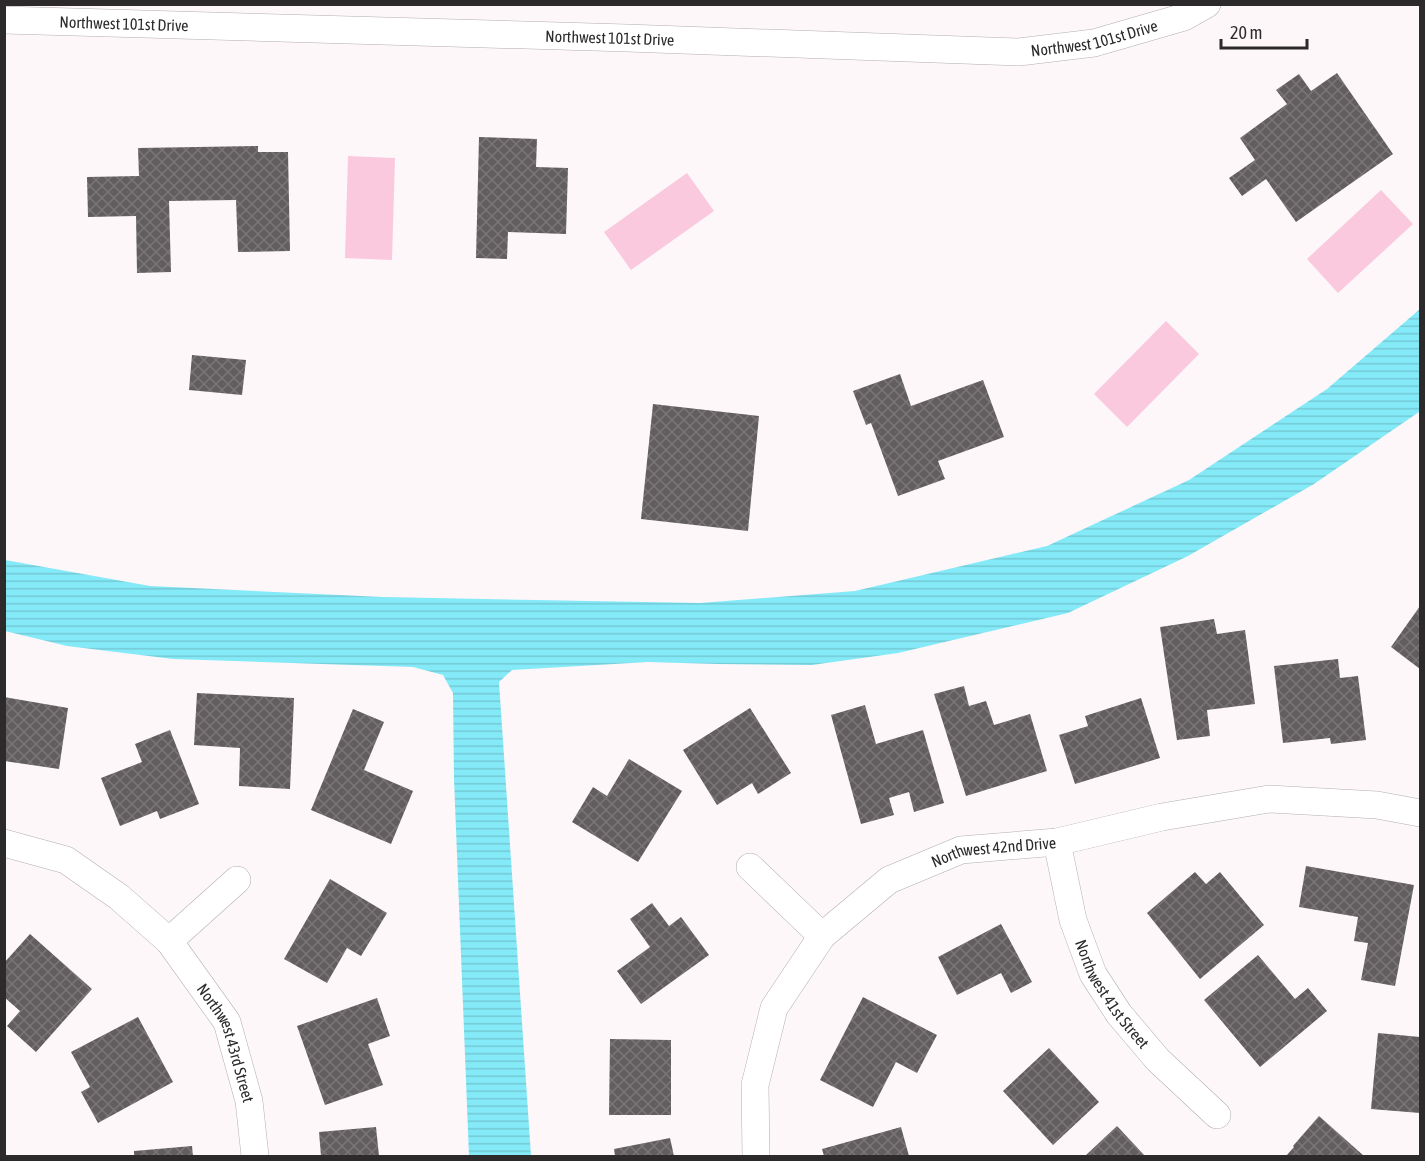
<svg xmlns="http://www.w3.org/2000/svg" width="1425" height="1161" viewBox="0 0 1425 1161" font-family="'Asap Condensed',sans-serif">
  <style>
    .park { fill: #fbc9dd }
    .water { fill: url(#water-rules) }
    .building { fill: url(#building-cross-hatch) }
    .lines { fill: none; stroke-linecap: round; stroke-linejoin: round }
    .street-casing { stroke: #b3aeb0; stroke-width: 28 }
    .street { stroke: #fff; stroke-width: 27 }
    .labels { text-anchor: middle; stroke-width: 6; stroke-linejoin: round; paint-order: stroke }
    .street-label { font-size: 16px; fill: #2c2a2b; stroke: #fdf7f9 }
  </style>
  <defs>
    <pattern id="water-rules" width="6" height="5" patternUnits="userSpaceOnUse" patternTransform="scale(1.5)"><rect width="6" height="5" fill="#85eaf8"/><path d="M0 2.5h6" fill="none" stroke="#73c9d5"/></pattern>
    <pattern id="building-cross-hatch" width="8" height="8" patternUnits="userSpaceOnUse" patternTransform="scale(1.5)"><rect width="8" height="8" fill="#625e5f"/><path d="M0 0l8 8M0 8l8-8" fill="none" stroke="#7a7677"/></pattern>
  </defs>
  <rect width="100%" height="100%" fill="#fdf7f9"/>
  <!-- park -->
  <g class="park">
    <polygon points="348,156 395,158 392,260 345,258"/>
    <polygon points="687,173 714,211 631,270 604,232"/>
    <polygon points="1381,190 1413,224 1338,293 1307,259"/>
    <polygon points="1166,321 1199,354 1127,427 1094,394"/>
  </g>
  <!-- water -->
  <polygon class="water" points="1420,309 1420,410 1419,412 1314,484 1188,556 1068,613 898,653 812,665 717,664 648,662 512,670 499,682 531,1156 469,1156 454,779 453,693 443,675 413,667 173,659 67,646 5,631 5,560 150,586 382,597 700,603 855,591 1047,546 1189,480 1327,389"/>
  <!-- building -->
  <g class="building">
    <polygon points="1337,73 1393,154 1296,222 1266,179 1242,196 1229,178 1255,160 1240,138 1287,104 1276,90 1299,74 1311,91"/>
    <polygon points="479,137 537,139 536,167 568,168 566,234 508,232 507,259 476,258"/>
    <polygon points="258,146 258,152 288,152 290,251 238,252 236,200 169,201 171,272 137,273 136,216 88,217 87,177 139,176 138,148"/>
    <polygon points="192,355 246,360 242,395 189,390"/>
    <polygon points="900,374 911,406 983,380 1004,437 938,461 945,479 898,496 871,423 866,425 853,391"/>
    <polygon points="653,404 759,416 748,531 641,519"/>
    <polygon points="1420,606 1420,669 1391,647"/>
    <polygon points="1214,619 1217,634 1245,630 1255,704 1207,710 1210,736 1177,740 1160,627"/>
    <polygon points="1338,659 1340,678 1358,676 1366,740 1331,744 1330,738 1283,743 1274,666"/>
    <polygon points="964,686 969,706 986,701 994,725 1030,714 1047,771 966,796 934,694"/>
    <polygon points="197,693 294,698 290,789 239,786 240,748 194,745"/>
    <polygon points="4,697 68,708 59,769 4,761"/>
    <polygon points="1141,698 1160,758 1075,784 1059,735 1088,726 1085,716"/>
    <polygon points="865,705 876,744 923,730 944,803 914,812 909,792 889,798 894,815 861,824 831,715"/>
    <polygon points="750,708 791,773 758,794 752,783 717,805 683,750"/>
    <polygon points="353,709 384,722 364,770 413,791 391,844 311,810"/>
    <polygon points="170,730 199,804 160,819 157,811 120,826 101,778 142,762 135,744"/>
    <polygon points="629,759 682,791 638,862 572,822 593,787 607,796"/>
    <polygon points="1306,866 1414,885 1395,986 1361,980 1368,943 1354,941 1358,917 1299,907"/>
    <polygon points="1195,872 1206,884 1220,872 1264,925 1200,979 1147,913"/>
    <polygon points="330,879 387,913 361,956 347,948 327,983 284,959"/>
    <polygon points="652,903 669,926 681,917 709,955 641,1004 617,971 650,947 630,919"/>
    <polygon points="1001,924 1032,982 1011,993 1001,973 957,995 938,957"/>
    <polygon points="30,934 92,989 36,1052 7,1026 20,1011 4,997 4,963"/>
    <polygon points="1258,955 1295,999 1308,988 1327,1011 1260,1067 1204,1000"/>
    <polygon points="863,997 937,1035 917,1073 896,1062 873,1107 820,1080"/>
    <polygon points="377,998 390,1036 368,1044 383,1085 325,1105 297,1026"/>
    <polygon points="138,1017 173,1082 98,1123 81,1092 90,1087 71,1052"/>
    <polygon points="1378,1033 1420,1037 1420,1113 1371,1109"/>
    <polygon points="610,1039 671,1040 671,1115 609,1115"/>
    <polygon points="1049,1048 1099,1102 1053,1145 1003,1091"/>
    <polygon points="1319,1116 1364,1156 1286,1156 1294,1147 1293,1146"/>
    <polygon points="1117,1126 1145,1156 1085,1156"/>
    <polygon points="376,1127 379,1156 321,1156 319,1132"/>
    <polygon points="901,1127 909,1156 824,1156 822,1149"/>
    <polygon points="670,1138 674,1156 615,1156 614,1149"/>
    <polygon points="192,1146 193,1156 134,1156 134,1151"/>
  </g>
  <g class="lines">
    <defs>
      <g id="street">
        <path id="s1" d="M4,20L627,38L1019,52L1094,43L1184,17L1207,4"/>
        <path id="s2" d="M1057,842L1073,920L1093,974L1119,1014L1158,1060L1217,1115"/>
        <path id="s3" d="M4,843L66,860L119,897L169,941L227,1022L249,1101L255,1156"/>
        <polyline points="750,867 822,936"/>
        <polyline points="169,941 237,880"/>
        <path id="s4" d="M756,1156L755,1085L774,1008L822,936L889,880L961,850L1057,842L1162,817L1269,799L1377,805L1420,813"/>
      </g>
    </defs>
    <!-- street casing -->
    <use href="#street" class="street-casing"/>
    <!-- street -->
    <use href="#street" class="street"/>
  </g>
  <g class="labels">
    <!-- street labels -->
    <g class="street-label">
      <text dy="6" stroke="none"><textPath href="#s1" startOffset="120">Northwest 101st Drive</textPath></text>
      <text dy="6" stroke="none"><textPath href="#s1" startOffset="1092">Northwest 101st Drive</textPath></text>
      <text dy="6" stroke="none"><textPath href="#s1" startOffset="606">Northwest 101st Drive</textPath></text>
      <text dy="6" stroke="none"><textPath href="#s4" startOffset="434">Northwest 42nd Drive</textPath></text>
      <text dy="6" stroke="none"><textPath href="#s2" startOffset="164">Northwest 41st Street</textPath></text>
      <text dy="6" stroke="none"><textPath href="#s3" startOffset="314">Northwest 43rd Street</textPath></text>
    </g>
  </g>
  <!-- border -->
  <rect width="1425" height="1161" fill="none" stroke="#2c2a2b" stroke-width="12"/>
  <!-- scale -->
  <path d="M1221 39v9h86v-9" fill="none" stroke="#2c2a2b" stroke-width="3"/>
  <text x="1230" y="39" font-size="18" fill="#2c2a2b" stroke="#fdf7f9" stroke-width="4.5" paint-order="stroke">20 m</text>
</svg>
